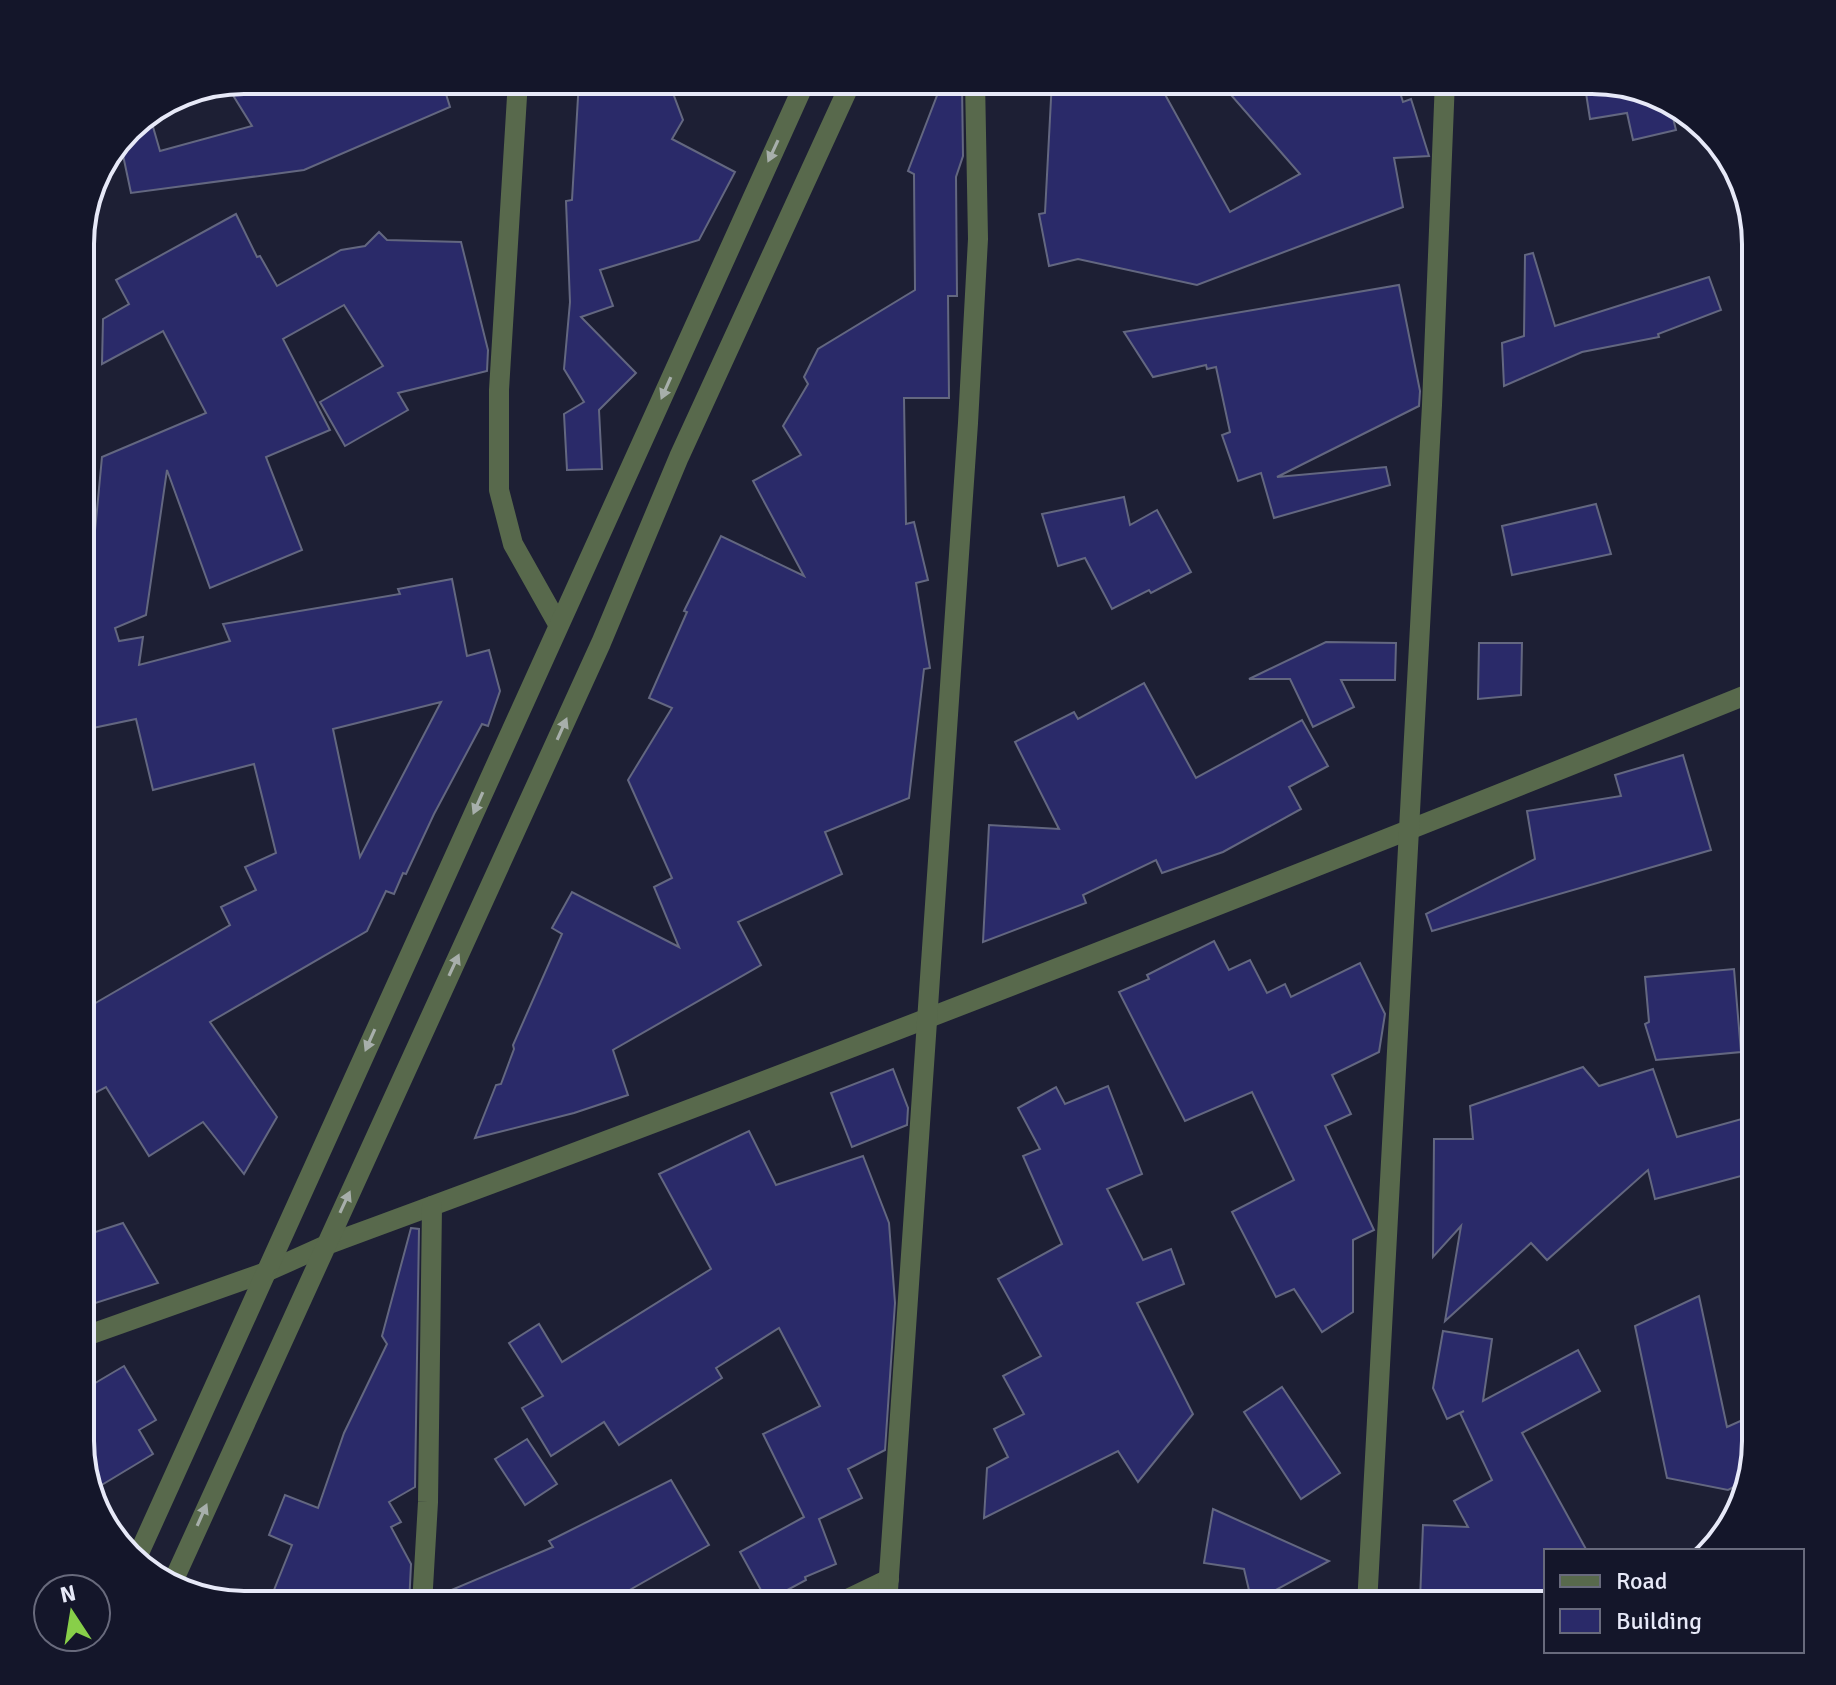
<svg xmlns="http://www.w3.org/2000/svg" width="1836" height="1685" viewBox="0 0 1836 1685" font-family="Signika,sans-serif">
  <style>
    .building { fill: #2a2a69; stroke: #636780; stroke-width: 2; fill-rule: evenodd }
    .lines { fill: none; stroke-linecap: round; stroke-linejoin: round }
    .minor { stroke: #58694c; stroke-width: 20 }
    .tertiary { stroke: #58694c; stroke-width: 20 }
    .oneway { fill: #a7afab }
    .rim { fill: none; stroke: #e7e9f8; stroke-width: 4 }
  </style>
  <rect width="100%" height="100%" fill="#1d1f34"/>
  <!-- building -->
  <g class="building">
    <polygon points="244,80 446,80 446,94 450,107 304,170 131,193 120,141 135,121 149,113 160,151 252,126 226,84"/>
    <polygon points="579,80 668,80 683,120 672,139 735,172 699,240 600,270 613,306 581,317 636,373 599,410 602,469 567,470 564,414 584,402 564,369 570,302 566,201 572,200"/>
    <polygon points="943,80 962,85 963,156 956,177 957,296 948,296 949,398 904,398 906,524 914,522 928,580 916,583 930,668 924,669 909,798 825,832 842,874 738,922 761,965 613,1050 628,1095 574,1113 475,1138 496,1085 501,1084 514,1049 513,1045 562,934 552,928 572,892 679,947 654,887 672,878 628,780 672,708 649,698 687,612 684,611 721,536 804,576 753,481 801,455 783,426 808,384 804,377 818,349 915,290 914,174 908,171"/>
    <polygon points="1052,80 1157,80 1230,212 1300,174 1218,80 1396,80 1403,102 1411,99 1429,156 1394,158 1403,207 1197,285 1078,259 1049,266 1039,214 1045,213"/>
    <polygon points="1584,80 1603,80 1655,93 1674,105 1670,106 1676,130 1633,140 1627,113 1590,119"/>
    <path d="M236,214L257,257L260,256L277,286L341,250L365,246L379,232L387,240L461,242L488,350L487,371L398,393L408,410L345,446L320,402L383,366L344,305L283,339L330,430L266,457L302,550L210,588L167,470L146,615L115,628L119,641L143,637L139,665L230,641L223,624L400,594L398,589L452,579L467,656L489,650L500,691L488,726L482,724L434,814L406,874L403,873L394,894L386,891L367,931L210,1022L277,1117L244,1174L203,1122L149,1156L106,1087L93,1094L80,1075V1012L230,925L221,907L256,890L245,867L276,853L254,764L153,790L136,719L88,729L80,695V545L91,544L93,552L102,457L206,413L163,331L102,364L103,319L129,304L116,280ZM441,702L360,857L333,729Z"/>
    <polygon points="1533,253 1555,326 1709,277 1721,310 1658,334 1659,337 1582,352 1504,386 1502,343 1524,336 1525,255"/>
    <polygon points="1399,285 1420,391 1419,406 1277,477 1386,467 1390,485 1274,518 1261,473 1238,481 1222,435 1230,432 1216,367 1207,369 1206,365 1153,377 1124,332"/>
    <polygon points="1124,497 1130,525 1157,510 1191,572 1151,593 1149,590 1112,609 1085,558 1058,566 1042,514"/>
    <polygon points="1596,504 1611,554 1512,575 1502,526"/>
    <polygon points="1326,642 1396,643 1395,680 1341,680 1354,707 1313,727 1290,679 1249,679"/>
    <polygon points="1479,643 1522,643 1521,695 1478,699"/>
    <polygon points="1144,683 1196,778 1302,720 1328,766 1289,787 1301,809 1223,852 1162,873 1156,860 1083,895 1086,903 983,942 989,825 1059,829 1015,742 1074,712 1078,719"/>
    <polygon points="1683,755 1711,850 1432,931 1426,914 1535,859 1527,811 1621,796 1615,775"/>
    <polygon points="1214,941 1229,970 1250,960 1267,993 1285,984 1291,997 1360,963 1385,1014 1379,1052 1332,1075 1351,1114 1325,1126 1374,1230 1353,1240 1353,1312 1322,1332 1294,1289 1276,1297 1232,1212 1294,1180 1252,1092 1185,1121 1119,992 1149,979 1147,975"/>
    <polygon points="1734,969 1741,1052 1656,1060 1645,1024 1649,1022 1645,977"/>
    <polygon points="1583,1067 1599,1086 1653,1069 1677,1137 1756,1115 1756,1172 1655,1199 1648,1170 1547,1260 1531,1243 1445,1321 1461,1226 1433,1257 1434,1139 1473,1139 1470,1106"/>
    <polygon points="893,1069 908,1108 907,1125 852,1147 831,1093"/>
    <polygon points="1108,1086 1142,1174 1107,1189 1143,1260 1171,1249 1184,1284 1137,1303 1193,1414 1138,1482 1118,1451 984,1518 987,1468 1008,1457 994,1429 1024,1414 1003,1376 1041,1356 998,1279 1062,1244 1023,1156 1040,1149 1018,1108 1056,1087 1065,1104"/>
    <polygon points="749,1131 776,1185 863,1156 889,1223 895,1303 885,1450 848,1469 862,1498 819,1519 836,1564 805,1577 806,1580 767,1601 740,1552 804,1517 763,1434 820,1406 779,1328 716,1368 722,1378 619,1445 604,1422 551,1456 522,1408 543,1396 509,1343 539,1324 562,1362 711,1269 659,1174"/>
    <polygon points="123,1223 158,1283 80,1308 80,1237"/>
    <polygon points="411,1228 419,1229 415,1487 389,1502 401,1522 391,1527 411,1564 409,1605 268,1605 292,1545 269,1535 285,1495 318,1508 344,1433 387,1344 382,1336"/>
    <polygon points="1699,1296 1727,1427 1756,1414 1756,1441 1748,1480 1728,1490 1667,1478 1635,1326"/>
    <polygon points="1443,1331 1492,1339 1483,1401 1578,1350 1600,1391 1522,1433 1587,1551 1546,1551 1546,1605 1482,1605 1481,1603 1420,1600 1423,1525 1468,1527 1454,1501 1492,1480 1460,1413 1464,1411 1447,1419 1433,1388"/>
    <polygon points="124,1366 156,1420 139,1430 153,1454 90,1492 80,1452 80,1392"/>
    <polygon points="1282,1387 1340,1473 1301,1499 1244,1412"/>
    <polygon points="527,1439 557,1484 525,1505 495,1459"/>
    <polygon points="671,1480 709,1545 603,1605 435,1605 435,1597 553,1547 549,1541"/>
    <polygon points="1213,1509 1329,1561 1252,1603 1244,1569 1204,1563"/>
  </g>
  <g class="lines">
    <!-- minor -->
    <g class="minor">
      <polyline points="518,80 499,390 499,490 513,544 558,624"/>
      <path d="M80,1338L266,1272L326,1245C806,1069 1282,882 1756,691"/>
      <polyline points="422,1605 428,1502 432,1206"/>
      <polyline points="835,1605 889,1579"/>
      <polyline points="887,1605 968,423 978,239 975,80"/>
      <polyline points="1367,1605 1432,405 1445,80"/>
    </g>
    <!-- tertiary -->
    <g class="tertiary">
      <polyline points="135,1562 806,80"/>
      <polyline points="171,1586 601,643 679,457 852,80"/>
    </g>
  </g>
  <!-- one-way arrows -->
  <defs><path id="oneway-solid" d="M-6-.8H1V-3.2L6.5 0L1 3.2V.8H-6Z" transform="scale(2)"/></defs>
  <g class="oneway">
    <use href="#oneway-solid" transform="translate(773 151) rotate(115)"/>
    <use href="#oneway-solid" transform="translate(666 388) rotate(114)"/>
    <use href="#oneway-solid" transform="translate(562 729) rotate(-66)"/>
    <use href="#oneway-solid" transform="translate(478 803) rotate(114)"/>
    <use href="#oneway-solid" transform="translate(454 965) rotate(-65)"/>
    <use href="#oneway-solid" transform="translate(370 1040) rotate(114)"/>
    <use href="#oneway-solid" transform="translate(345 1202) rotate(-65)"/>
    <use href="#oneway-solid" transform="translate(202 1515) rotate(-66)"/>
  </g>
  <!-- crop -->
  <path d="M0 0H1836V1685H0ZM244 94H1592A150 150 0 0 1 1742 244V1441A150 150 0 0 1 1592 1591H244A150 150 0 0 1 94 1441V244A150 150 0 0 1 244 94Z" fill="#14162a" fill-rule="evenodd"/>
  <path class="rim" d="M244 94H1592A150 150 0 0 1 1742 244V1441A150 150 0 0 1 1592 1591H244A150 150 0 0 1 94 1441V244A150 150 0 0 1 244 94Z"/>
  <!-- legend -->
  <rect x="1544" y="1549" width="260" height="104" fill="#14162a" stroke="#686a7c" stroke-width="2"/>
  <rect x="1560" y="1575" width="40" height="12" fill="#58694c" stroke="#686a7c" stroke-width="2"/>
  <text x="1616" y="1589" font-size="24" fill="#e7e9f8">Road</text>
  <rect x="1560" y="1609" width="40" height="24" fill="#2a2a69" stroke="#686a7c" stroke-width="2"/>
  <text x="1616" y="1629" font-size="24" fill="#e7e9f8">Building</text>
  <!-- north arrow -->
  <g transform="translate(72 1613) rotate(348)"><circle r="38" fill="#14162a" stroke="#686a7c" stroke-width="2"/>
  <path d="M0-6L14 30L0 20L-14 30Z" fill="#88cf49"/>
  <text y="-12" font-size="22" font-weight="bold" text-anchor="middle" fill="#e7e9f8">N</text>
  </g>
</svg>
